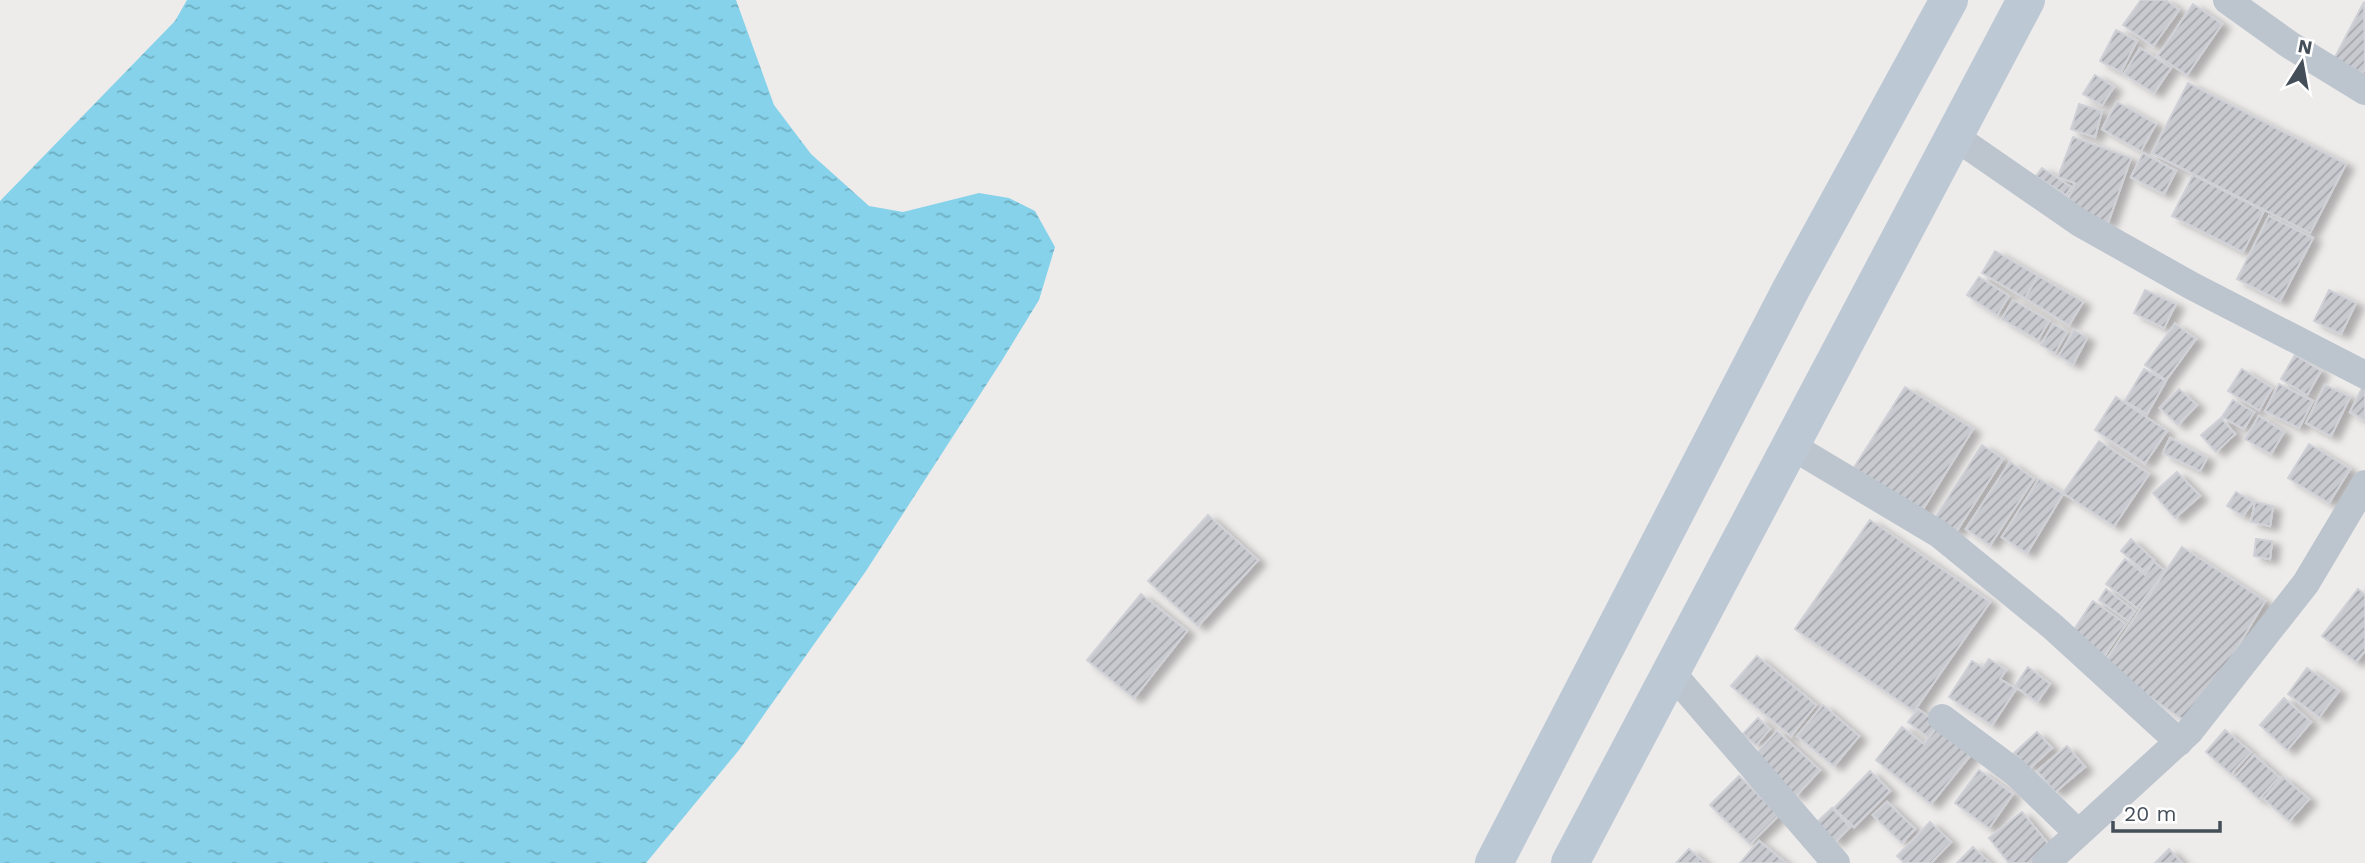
<svg xmlns="http://www.w3.org/2000/svg" width="2365" height="863" viewBox="0 0 2365 863" font-family="'Work Sans',sans-serif">
  <style>
    .water { fill: url(#water-ripples) }
    .building { fill: url(#building-hatch); stroke: #cfd1d7; stroke-width: 2; filter: url(#shadow) }
    .lines { fill: none; stroke-linecap: round; stroke-linejoin: round }
    .minor { stroke: #bcc5ce; stroke-width: 28 }
    .secondary { stroke: #bdc8d5; stroke-width: 38 }
  </style>
  <defs>
    <pattern id="water-ripples" width="26" height="14" patternUnits="userSpaceOnUse" patternTransform="scale(1.75)"><rect width="26" height="14" fill="#85d2ea"/><path d="M2 4q2-2 4 0t4 0M15 11q2-2 4 0t4 0" fill="none" stroke="#6eadc0"/></pattern>
    <pattern id="building-hatch" width="6" height="6" patternUnits="userSpaceOnUse" patternTransform="scale(1.75)"><rect width="6" height="6" fill="#c8cad0"/><path d="M-1 1l2-2M0 6l6-6M5 7l2-2" fill="none" stroke="#a4a6ac"/></pattern>
    <filter id="shadow"><feDropShadow dx="8" dy="4.5" stdDeviation="3.5" flood-color="#0004"/></filter>
  </defs>
  <rect width="100%" height="100%" fill="#eeebeb"/>
  <!-- water -->
  <polygon class="water" points="187,0 736,0 774,105 811,154 869,206 903,212 979,193 1009,198 1035,211 1055,247 1039,300 1001,362 866,571 739,750 646,863 0,863 0,201 175,21"/>
  <!-- building -->
  <g class="building">
    <polygon points="2141,0 2166,0 2179,10 2153,46 2123,25"/>
    <polygon points="2364,2 2365,69 2362,73 2334,59"/>
    <polygon points="2193,4 2222,24 2187,75 2158,56"/>
    <polygon points="2116,30 2137,41 2121,72 2100,61"/>
    <polygon points="2140,48 2171,68 2154,93 2124,74"/>
    <polygon points="2095,75 2114,87 2102,105 2083,94"/>
    <polygon points="2188,83 2346,164 2310,233 2152,153"/>
    <polygon points="2117,102 2156,124 2141,151 2102,129"/>
    <polygon points="2079,104 2102,111 2095,137 2071,129"/>
    <polygon points="2073,137 2131,158 2108,223 2065,208 2075,183 2058,177"/>
    <polygon points="2143,153 2176,171 2164,194 2131,177"/>
    <polygon points="2042,168 2071,187 2066,195 2036,176"/>
    <polygon points="2193,175 2264,211 2243,252 2172,216"/>
    <polygon points="2269,216 2313,238 2280,301 2237,279"/>
    <polygon points="1995,251 2038,276 2025,298 1982,273"/>
    <polygon points="2038,276 2083,302 2069,325 2025,298"/>
    <polygon points="1979,277 2009,296 1997,315 1967,295"/>
    <polygon points="2145,290 2176,304 2164,328 2134,313"/>
    <polygon points="2329,290 2356,303 2341,334 2314,321"/>
    <polygon points="2013,300 2049,321 2038,340 2002,319"/>
    <polygon points="2053,324 2067,332 2055,353 2041,345"/>
    <polygon points="2175,324 2196,339 2166,380 2145,365"/>
    <polygon points="2074,330 2087,338 2073,364 2059,356"/>
    <polygon points="2295,355 2321,371 2307,395 2281,379"/>
    <polygon points="2144,369 2166,381 2147,414 2125,401"/>
    <polygon points="2242,369 2272,388 2259,410 2228,391"/>
    <polygon points="2279,384 2313,401 2299,428 2265,411"/>
    <polygon points="2325,385 2350,397 2331,436 2306,423"/>
    <polygon points="2363,386 2365,387 2365,420 2350,412"/>
    <polygon points="1905,387 1973,429 1918,517 1850,474"/>
    <polygon points="2179,389 2197,405 2178,425 2160,408"/>
    <polygon points="2116,397 2167,431 2145,463 2095,430"/>
    <polygon points="2233,400 2254,412 2244,429 2222,417"/>
    <polygon points="2259,416 2284,432 2271,454 2245,439"/>
    <polygon points="2221,418 2235,434 2216,452 2201,435"/>
    <polygon points="2170,438 2207,458 2200,471 2163,453"/>
    <polygon points="2099,441 2149,474 2114,526 2063,493"/>
    <polygon points="2309,444 2350,469 2329,503 2288,478"/>
    <polygon points="1982,445 2003,459 1956,532 1935,518"/>
    <polygon points="2010,462 2034,479 1990,545 1966,529"/>
    <polygon points="2177,472 2200,496 2175,518 2153,493"/>
    <polygon points="2039,479 2063,494 2027,553 2002,537"/>
    <polygon points="2236,492 2253,502 2243,516 2227,506"/>
    <polygon points="2255,502 2273,506 2270,526 2251,522"/>
    <polygon points="1208,515 1258,560 1198,626 1148,581"/>
    <polygon points="1870,520 1990,602 1914,711 1795,629"/>
    <polygon points="2131,539 2154,560 2144,571 2121,551"/>
    <polygon points="2256,539 2272,541 2270,559 2254,556"/>
    <polygon points="2182,547 2265,601 2191,725 2103,665"/>
    <polygon points="2125,559 2145,575 2154,562 2165,571 2137,608 2106,584"/>
    <polygon points="2106,589 2135,611 2128,621 2099,600"/>
    <polygon points="2358,589 2365,595 2365,651 2356,662 2322,636"/>
    <polygon points="1141,594 1187,631 1134,698 1087,660"/>
    <polygon points="2093,601 2126,624 2104,656 2071,634"/>
    <polygon points="1757,656 1816,705 1791,736 1731,686"/>
    <polygon points="1989,659 2006,670 2000,679 2016,689 1992,725 1949,697 1972,661 1983,668"/>
    <polygon points="2028,667 2050,684 2037,702 2015,686"/>
    <polygon points="2307,668 2339,691 2319,717 2288,694"/>
    <polygon points="2284,698 2311,722 2287,750 2260,725"/>
    <polygon points="1823,705 1859,736 1834,766 1797,736"/>
    <polygon points="1918,709 1939,724 1928,737 1908,722"/>
    <polygon points="1758,718 1770,729 1756,745 1743,734"/>
    <polygon points="1940,724 1974,751 1931,804 1876,760 1902,727 1924,744"/>
    <polygon points="2225,730 2251,752 2231,774 2206,752"/>
    <polygon points="1777,731 1820,770 1796,796 1753,757"/>
    <polygon points="2037,732 2052,748 2029,769 2014,753"/>
    <polygon points="2067,746 2085,767 2055,792 2037,771"/>
    <polygon points="2254,755 2279,777 2259,799 2235,777"/>
    <polygon points="1979,770 2013,794 1989,828 1955,803"/>
    <polygon points="1870,771 1890,791 1854,827 1834,808"/>
    <polygon points="1739,776 1779,815 1750,844 1710,805"/>
    <polygon points="2283,777 2309,799 2289,821 2264,799"/>
    <polygon points="1887,802 1915,829 1902,843 1873,815"/>
    <polygon points="1832,808 1850,827 1835,842 1816,823"/>
    <polygon points="2022,812 2051,847 2031,863 2009,863 1989,838"/>
    <polygon points="1930,822 1951,842 1931,863 1904,863 1897,856"/>
    <polygon points="1759,841 1786,863 1740,863"/>
    <polygon points="1973,847 1990,863 1957,863"/>
    <polygon points="1689,849 1705,863 1676,863"/>
    <polygon points="2169,849 2182,863 2155,863"/>
  </g>
  <g class="lines">
    <!-- minor -->
    <g class="minor">
      <polyline points="2227,0 2290,45 2365,91"/>
      <polyline points="1954,136 2080,223 2192,286 2365,375"/>
      <polyline points="1790,445 1939,534 2052,626 2179,742"/>
      <polyline points="1671,672 1836,863"/>
      <polyline points="1942,718 2016,773 2078,833"/>
      <polyline points="2046,863 2189,732 2306,583 2365,484"/>
    </g>
    <!-- secondary -->
    <g class="secondary">
      <polyline points="1494,863 1791,289 1949,0"/>
      <polyline points="1570,863 2026,0"/>
    </g>
  </g>
  <!-- north arrow -->
  <g transform="translate(2302 63) rotate(11)" stroke="#ffffff" stroke-width="5" paint-order="stroke">
  <path d="M0-5L12 26L0 18L-12 26Z" fill="#444e58"/>
  <text y="-10" font-size="19" font-weight="bold" text-anchor="middle" fill="#444e58">N</text>
  </g>
  <!-- scale -->
  <path d="M2113 821v10h107v-10" fill="none" stroke="#444e58" stroke-width="3.5"/>
  <text x="2124" y="821" font-size="21" fill="#444e58" stroke="#ffffff" stroke-width="5" paint-order="stroke">20 m</text>
</svg>
